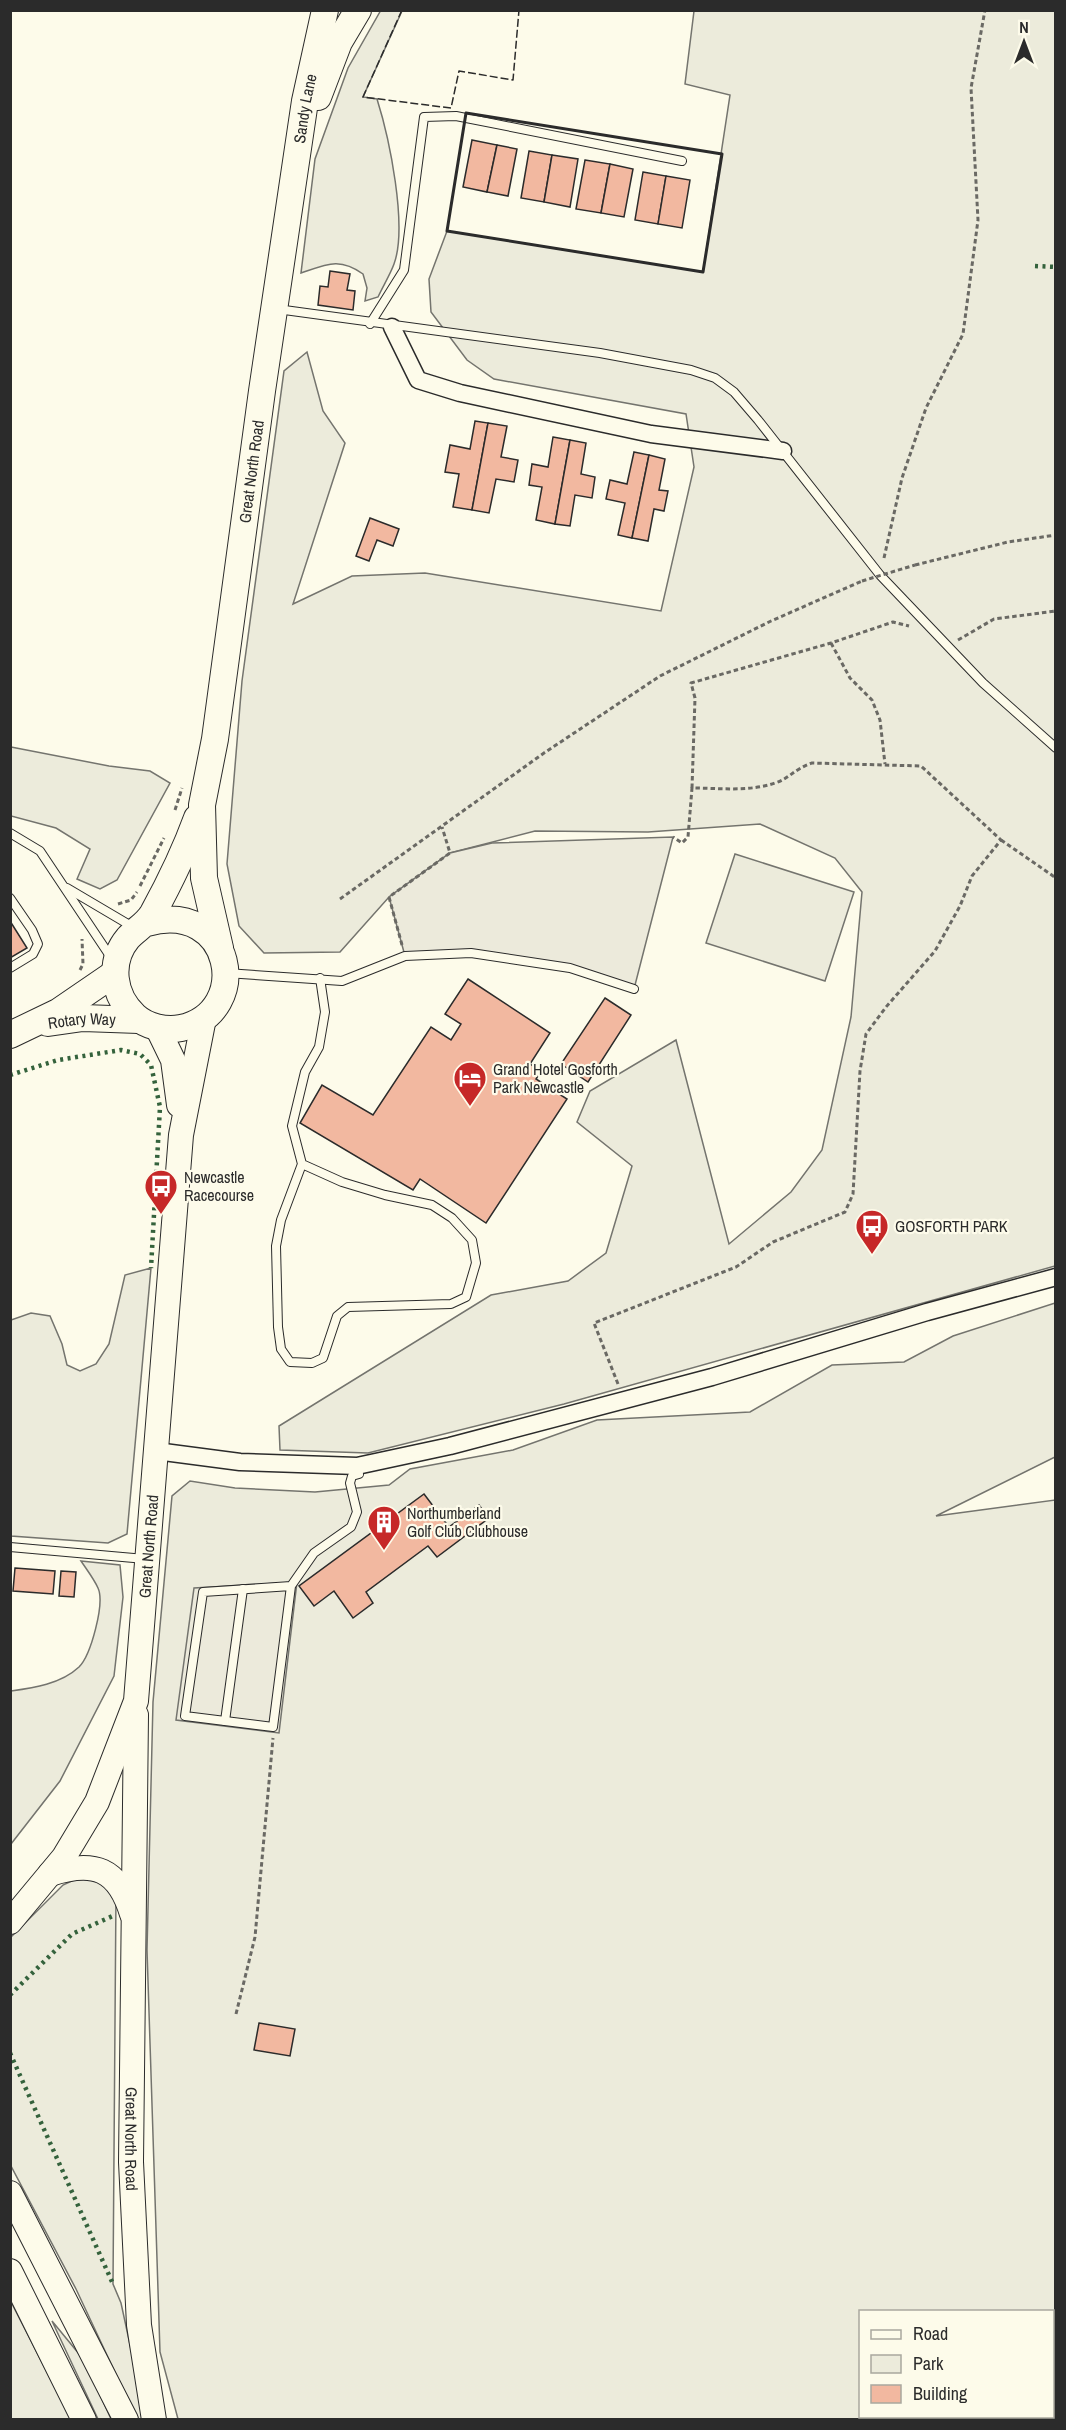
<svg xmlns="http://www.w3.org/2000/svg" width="1066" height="2430" viewBox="0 0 1066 2430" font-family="'Archivo Narrow',sans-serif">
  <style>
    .green { fill: #ecebdb; stroke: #74746e; stroke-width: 1.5; fill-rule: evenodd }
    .parking { fill: #eceadb; stroke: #74746e; stroke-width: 1.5 }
    .building { fill: #f2b8a0; stroke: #2b2b2b; stroke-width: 1.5 }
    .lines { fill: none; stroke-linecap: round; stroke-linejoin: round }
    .lane-casing { stroke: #2b2b2b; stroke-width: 10 }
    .street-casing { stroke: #2b2b2b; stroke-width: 19 }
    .secondary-casing { stroke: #2b2b2b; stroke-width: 26 }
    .primary-casing { stroke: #2b2b2b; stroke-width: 28 }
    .path { stroke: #6a6964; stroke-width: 3; stroke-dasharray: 4.5 3; stroke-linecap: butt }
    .lane { stroke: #fdfbea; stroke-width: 8 }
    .street { stroke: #fdfbea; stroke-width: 16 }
    .secondary { stroke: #fdfbea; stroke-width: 24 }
    .primary { stroke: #fdfbea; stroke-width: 26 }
    .path-bridge { stroke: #6a6964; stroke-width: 3; stroke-dasharray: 4.5 3; stroke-linecap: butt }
    .hedge { stroke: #34623c; stroke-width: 4.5; stroke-dasharray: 3 4.5; stroke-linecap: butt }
    .fence { stroke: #2b2b2b; stroke-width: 1.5; stroke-dasharray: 8 3; stroke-linecap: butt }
    .wall { stroke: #2b2b2b; stroke-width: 3 }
    .labels { text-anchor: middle; stroke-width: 4.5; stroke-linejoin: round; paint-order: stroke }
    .street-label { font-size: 16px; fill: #2b2b2b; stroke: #fdfbea }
    .poi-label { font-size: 16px; fill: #2b2b2b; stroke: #fdfbea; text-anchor: start }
  </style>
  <rect width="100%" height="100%" fill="#fdfbea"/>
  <!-- green -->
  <g class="green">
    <path d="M381,10L402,11L363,97L377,99C389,137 408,226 394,264C390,275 383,286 378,297L365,301L367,288L363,274C340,257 327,264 301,273L315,159L348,68Z"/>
    <polygon points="694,11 1055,11 1055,1266 564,1404 368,1453 280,1450 279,1426 491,1295 568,1281 606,1253 632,1166 577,1122 590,1091 676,1040 729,1244 791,1192 822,1150 851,1017 862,892 835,858 760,824 648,832 535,831 450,853 389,897 340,952 264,953 239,926 227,864 242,681 284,371 307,352 323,411 345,443 293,604 352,576 425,573 661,611 694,467 686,414 494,379 467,360 431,312 429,279 447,231 703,272 730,95 685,84"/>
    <polygon points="11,747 109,766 150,771 170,783 117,880 100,889 77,879 90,849 56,828 11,816"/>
    <polygon points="735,854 854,892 825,981 706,943"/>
    <polygon points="151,1268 127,1534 108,1543 11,1536 11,1320 31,1313 50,1316 62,1344 67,1365 80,1371 96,1364 109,1344 125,1275"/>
    <path d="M1055,1303V1457L936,1516L1055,1500V2419H178L160,2352L147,1950L153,1702L172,1496L190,1481L235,1488L315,1492L389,1485L410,1469L513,1450L597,1420L750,1412L832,1365L904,1362L953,1336ZM860,2312H1052V2416H860Z"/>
    <path d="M81,1561L120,1565L123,1597L114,1676L60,1781L11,1844V1691C33,1688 61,1684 79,1667C91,1655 105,1603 98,1588C94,1579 87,1570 81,1561Z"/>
    <polygon points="78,1878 96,1879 116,1893 113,2284 121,2303 146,2419 137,2419 76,2289 11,2166 10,1938 63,1885"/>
    <polygon points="10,2300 71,2419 11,2419"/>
    <polygon points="52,2321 84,2360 111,2419 98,2419"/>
  </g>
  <!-- parking -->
  <g class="parking">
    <polygon points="673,837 634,989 570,968 471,953 405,956 389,897 450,853 492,843"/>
    <polygon points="297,1582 279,1733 176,1720 194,1588"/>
  </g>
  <!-- building -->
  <g class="building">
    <polygon points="472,140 497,145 487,192 463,187"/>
    <polygon points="497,145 517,149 508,196 487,192"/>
    <polygon points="529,151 552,155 544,202 521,198"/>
    <polygon points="552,155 578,159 570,207 544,202"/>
    <polygon points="585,160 610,164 601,213 576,209"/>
    <polygon points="610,164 633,169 624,217 601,213"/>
    <polygon points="643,172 666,176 658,224 635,220"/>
    <polygon points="666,176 690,180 682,228 658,224"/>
    <polygon points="330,271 350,274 347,290 355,291 353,310 318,305 320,286 328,287"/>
    <polygon points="475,421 488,423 472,510 453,507 459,474 445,472 450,445 470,449"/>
    <polygon points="488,423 507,426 501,457 518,460 514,482 496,479 489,513 472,510"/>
    <polygon points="553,437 570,440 555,524 536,520 542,487 529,485 532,464 548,467"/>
    <polygon points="570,440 586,443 581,474 595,477 592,498 575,495 570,526 555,524"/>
    <polygon points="634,452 649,455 632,538 618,535 625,503 606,499 610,480 627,484"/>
    <polygon points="649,455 665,459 659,490 668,491 664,511 654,509 648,541 632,538"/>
    <polygon points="370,518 399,529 393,546 377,540 369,561 356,556"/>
    <polygon points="10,921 27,948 10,958"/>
    <polygon points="468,979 550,1033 530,1064 541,1071 536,1079 567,1099 486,1223 420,1179 413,1190 300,1123 322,1085 373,1115 431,1027 451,1040 461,1024 445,1014"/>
    <polygon points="605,998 631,1015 588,1082 561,1064"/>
    <polygon points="424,1494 449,1527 479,1505 489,1518 437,1557 428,1546 366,1592 373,1603 353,1618 334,1591 314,1606 299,1586"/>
    <polygon points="15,1568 55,1571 53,1594 13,1591"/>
    <polygon points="61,1571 76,1572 74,1597 59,1596"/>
    <polygon points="259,2023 295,2029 290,2056 254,2050"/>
  </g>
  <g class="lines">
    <defs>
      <g id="lane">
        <polyline points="277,309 600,353 691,370 715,378 734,392 758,420 880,575 983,683 1056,748"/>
        <polyline points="370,324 404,270 424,117 456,116 682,161"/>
        <polyline points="10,833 40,851 112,959"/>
        <polyline points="67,888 133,927"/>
        <polyline points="10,898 32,930 38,944 33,954 10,968"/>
        <polyline points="226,973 342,981 405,956 471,953 570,968 634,989"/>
        <polyline points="302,1164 281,1220 276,1246 278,1327 281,1349 290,1362 312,1363 323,1358 337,1316 348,1307 451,1304 466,1297 476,1263 472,1240 452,1218 432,1205 385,1195 342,1182 302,1164 292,1126 305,1072 319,1047 325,1012 320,978"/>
        <polyline points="10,1547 145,1559"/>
        <polyline points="291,1586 203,1592 185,1716 273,1727 291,1586 314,1553 351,1527 357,1512 350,1483 352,1476 359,1474 357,1467"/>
        <polyline points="225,1721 243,1589"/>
      </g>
      <g id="street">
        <polyline points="392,327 418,380 460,393 651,434 783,451"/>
        <polyline points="156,1451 240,1462 357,1466 450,1446 712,1377 927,1312 1056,1277"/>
      </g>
      <g id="secondary">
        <polyline points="157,1027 173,1060 179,1105"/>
        <path id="s1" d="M136,1715L131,2162L139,2325L154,2420"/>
        <path d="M50,1874C94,1860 118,1868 132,1914"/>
        <path id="s2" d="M10,1922L64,1857L97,1802L136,1701L181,1135L204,1018"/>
        <polyline points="10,2193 126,2420"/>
        <polyline points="10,2271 84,2420"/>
      </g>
      <g id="primary">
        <polyline points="318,97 339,42 358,10"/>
        <path d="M147,923C233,899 254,1012 181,1028C166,1031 147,1027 135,1016C113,996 108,962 128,938C136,929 146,925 153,913C170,882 185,851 197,818"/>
        <path id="s3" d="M220,948L204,878L202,805L215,739L262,391L305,101L325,10"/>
        <path id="s4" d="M48,1023L83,1018L139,1020"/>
        <polyline points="10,1035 58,1012 115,973"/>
      </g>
    </defs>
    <!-- lane casing -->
    <use href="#lane" class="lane-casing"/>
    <!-- street casing -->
    <use href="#street" class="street-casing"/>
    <!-- secondary casing -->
    <use href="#secondary" class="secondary-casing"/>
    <!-- primary casing -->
    <use href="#primary" class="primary-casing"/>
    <!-- path -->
    <g class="path">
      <polyline points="884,558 902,478 926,408 963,334 978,220 971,88 985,10"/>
      <polyline points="915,565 1008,542 1056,535"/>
      <polyline points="958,640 994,619 1056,611"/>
      <polyline points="831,643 850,678 872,700 880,720 885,764"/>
      <polyline points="692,788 695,698 691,683 831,643 893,622 909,626"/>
      <polyline points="175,810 182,788"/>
      <polyline points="1001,840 1056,878"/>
      <polyline points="140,886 164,838"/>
      <polyline points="340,899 544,753 660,676 771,621 862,581"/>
      <polyline points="118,904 131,900 137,892"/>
      <polyline points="402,945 389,897 450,853 442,827"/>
      <polyline points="80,970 83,964 82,939"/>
      <path d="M618,1384L594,1323L736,1267L773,1242L845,1212L853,1194L860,1071L866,1034L886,1007L935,951L960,906L972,876L1001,840L921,766L812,763C794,769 789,779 775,783C750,792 718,788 692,788L688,837L682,843L673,837"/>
      <polyline points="236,2014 255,1937 273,1738"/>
    </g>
    <!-- lane -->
    <use href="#lane" class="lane"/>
    <!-- street -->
    <use href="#street" class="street"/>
    <!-- secondary -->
    <use href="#secondary" class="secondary"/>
    <!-- primary -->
    <use href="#primary" class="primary"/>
    <!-- path-bridge -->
    <polyline class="path-bridge" points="862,581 915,565"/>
    <!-- hedge -->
    <g class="hedge">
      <polyline points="1035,266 1056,267"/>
      <polyline points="10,1075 58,1060 121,1050 140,1054 151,1065 160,1107 151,1268"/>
      <polyline points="10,1995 72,1934 115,1915"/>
      <polyline points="10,2053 113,2284"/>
    </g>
    <!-- fence -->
    <polyline class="fence" points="402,10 363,97 451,108 459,71 513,80 519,10"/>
    <!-- wall -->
    <polygon class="wall" points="466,113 722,154 703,272 447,231"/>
  </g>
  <!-- icons -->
  <defs>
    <symbol id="hotel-pin" viewBox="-11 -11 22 30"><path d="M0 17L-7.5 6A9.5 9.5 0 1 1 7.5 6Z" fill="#c62828" stroke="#fdfbea"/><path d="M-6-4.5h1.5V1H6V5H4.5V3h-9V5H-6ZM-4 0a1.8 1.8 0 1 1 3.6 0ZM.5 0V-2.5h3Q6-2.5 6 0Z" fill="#fff"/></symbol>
    <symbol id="bus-pin" viewBox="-11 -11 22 30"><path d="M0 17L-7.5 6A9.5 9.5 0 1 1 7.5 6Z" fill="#c62828" stroke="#fdfbea"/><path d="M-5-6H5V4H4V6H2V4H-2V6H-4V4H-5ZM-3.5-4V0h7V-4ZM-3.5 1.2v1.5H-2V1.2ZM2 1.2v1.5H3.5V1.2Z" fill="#fff"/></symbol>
    <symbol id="building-pin" viewBox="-11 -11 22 30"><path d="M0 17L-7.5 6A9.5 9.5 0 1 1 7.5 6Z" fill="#c62828" stroke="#fdfbea"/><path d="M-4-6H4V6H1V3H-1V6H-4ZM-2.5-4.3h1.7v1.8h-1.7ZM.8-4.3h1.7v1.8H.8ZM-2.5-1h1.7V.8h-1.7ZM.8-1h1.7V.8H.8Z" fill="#fff"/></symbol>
  </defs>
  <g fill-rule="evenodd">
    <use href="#hotel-pin" x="451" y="1059" width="38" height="52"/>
    <use href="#bus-pin" x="142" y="1167" width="38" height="52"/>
    <use href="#bus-pin" x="853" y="1207" width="38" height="52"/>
    <use href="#building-pin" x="365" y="1503" width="38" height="52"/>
  </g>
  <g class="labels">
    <!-- street labels -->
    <g class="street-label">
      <text dy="6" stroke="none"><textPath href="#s3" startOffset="849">Sandy Lane</textPath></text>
      <text dy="6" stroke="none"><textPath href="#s3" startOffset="482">Great North Road</textPath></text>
      <text dy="6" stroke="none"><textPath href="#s4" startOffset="34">Rotary Way</textPath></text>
      <text dy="6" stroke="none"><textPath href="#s2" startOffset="412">Great North Road</textPath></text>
      <text dy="6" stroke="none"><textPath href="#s1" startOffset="424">Great North Road</textPath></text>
    </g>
    <!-- poi labels -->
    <g class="poi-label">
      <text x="493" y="1075">Grand Hotel Gosforth<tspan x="493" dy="18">Park Newcastle</tspan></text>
      <text x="184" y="1183">Newcastle<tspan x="184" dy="18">Racecourse</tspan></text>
      <text x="895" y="1232">GOSFORTH PARK</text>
      <text x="407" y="1519">Northumberland<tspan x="407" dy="18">Golf Club Clubhouse</tspan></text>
    </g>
  </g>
  <!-- border -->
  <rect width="1066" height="2430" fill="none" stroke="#2b2b2b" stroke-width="24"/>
  <!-- legend -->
  <rect x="859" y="2310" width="195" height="108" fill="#fdfbea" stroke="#a9a89e" stroke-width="1.5"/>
  <rect x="871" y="2330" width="30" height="9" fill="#fdfbea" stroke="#a9a89e" stroke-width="1.5"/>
  <text x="913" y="2340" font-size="18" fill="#2b2b2b">Road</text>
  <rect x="871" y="2355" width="30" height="18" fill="#ecebdb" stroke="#a9a89e" stroke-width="1.5"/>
  <text x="913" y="2370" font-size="18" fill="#2b2b2b">Park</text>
  <rect x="871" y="2385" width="30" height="18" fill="#f2b8a0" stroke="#a9a89e" stroke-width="1.5"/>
  <text x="913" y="2400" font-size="18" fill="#2b2b2b">Building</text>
  <!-- north arrow -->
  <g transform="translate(1024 42)" stroke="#fdfbea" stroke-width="4.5" paint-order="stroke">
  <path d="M0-4.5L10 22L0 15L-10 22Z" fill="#2b2b2b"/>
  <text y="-9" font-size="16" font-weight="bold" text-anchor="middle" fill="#2b2b2b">N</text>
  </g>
</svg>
